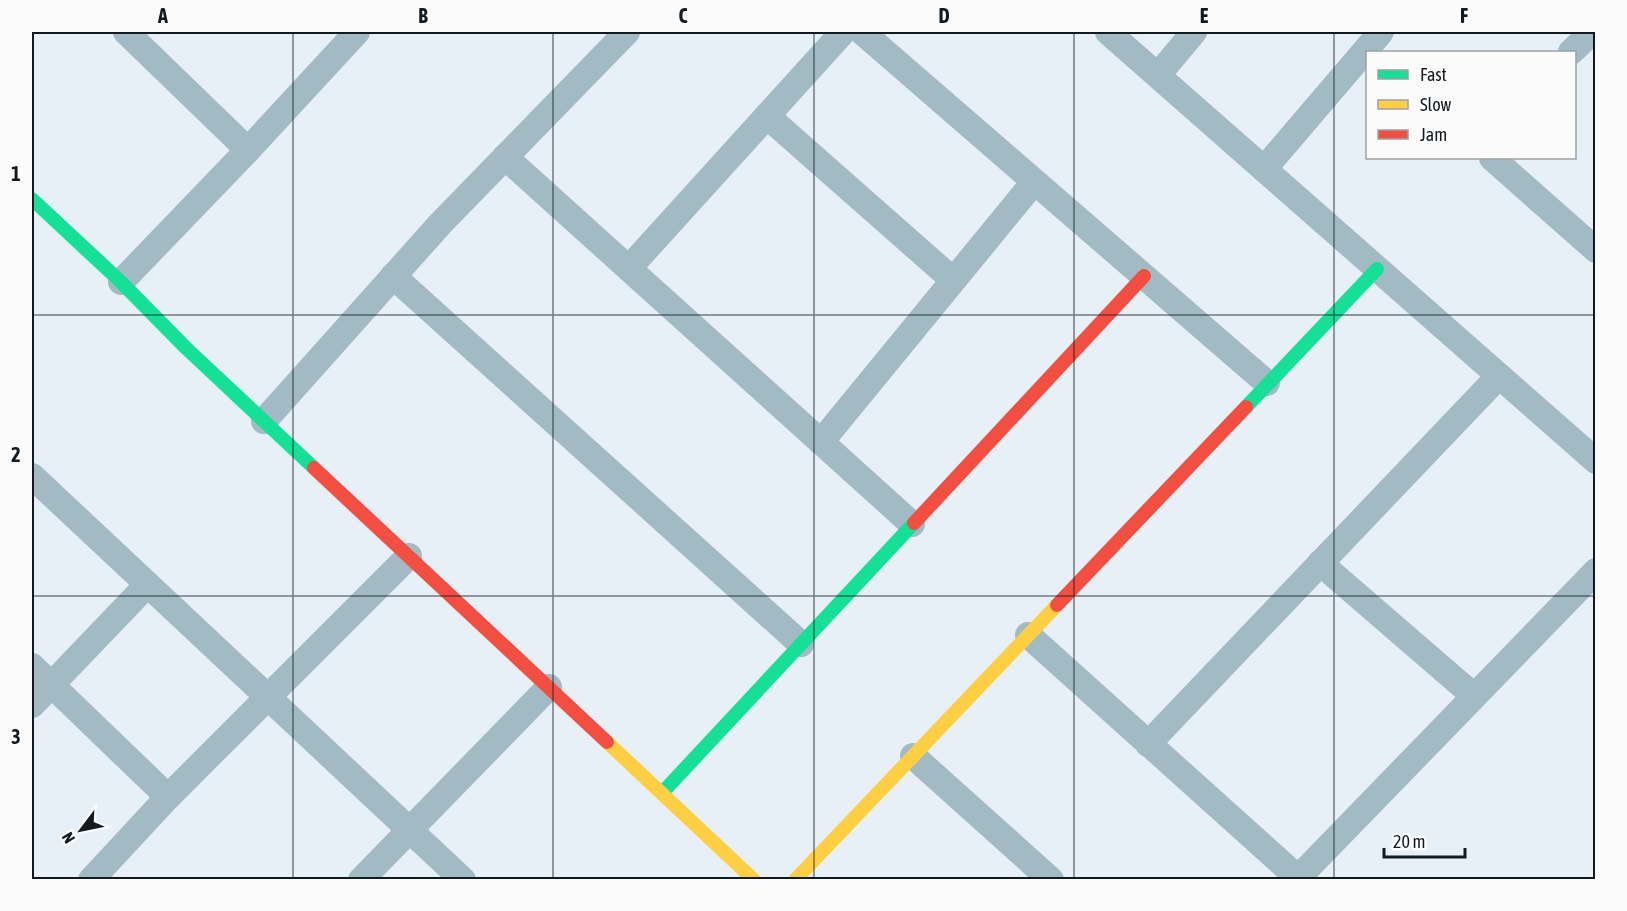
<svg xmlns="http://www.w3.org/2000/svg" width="1627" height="911" viewBox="0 0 1627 911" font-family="'Asap Condensed',sans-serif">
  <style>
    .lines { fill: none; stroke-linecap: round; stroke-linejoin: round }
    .street { stroke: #a1bac3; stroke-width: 26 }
    .fast { stroke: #16e098; stroke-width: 14 }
    .slow { stroke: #ffcf43; stroke-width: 14 }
    .jam { stroke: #f24e42; stroke-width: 14 }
    .grid { fill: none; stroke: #111a21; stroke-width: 1.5; stroke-opacity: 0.55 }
    .neatline { fill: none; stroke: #111a21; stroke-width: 2 }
    .grid-label { font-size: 20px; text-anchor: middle; font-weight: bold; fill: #111a21 }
  </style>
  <rect width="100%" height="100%" fill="#e8f0f7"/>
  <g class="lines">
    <!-- street -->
    <g class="street">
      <polyline points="126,32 248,150"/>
      <polyline points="862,32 1267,383"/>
      <polyline points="1108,32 1596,461"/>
      <polyline points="1571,52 1592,32"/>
      <polyline points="1158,75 1194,32"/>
      <polyline points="767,116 953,280"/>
      <polyline points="505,157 912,524"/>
      <polyline points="1492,158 1596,250"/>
      <polyline points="1264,169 1381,32"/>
      <polyline points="629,268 843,32"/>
      <polyline points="393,276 801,644"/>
      <polyline points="121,282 248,150 357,32"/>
      <polyline points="264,421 441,223 627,32"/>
      <polyline points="821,442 1034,182"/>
      <polyline points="32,476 463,880"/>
      <polyline points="1320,563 1474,696"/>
      <polyline points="1028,635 1298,878"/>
      <polyline points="32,666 168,797"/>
      <polyline points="32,705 147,585"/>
      <polyline points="1148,744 1499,376"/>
      <polyline points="913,756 1051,880"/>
      <polyline points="91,880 168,797 409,556"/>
      <polyline points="361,880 549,687"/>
      <polyline points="1296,880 1596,571"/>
    </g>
    <!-- fast -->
    <g class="fast">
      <polyline points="32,199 121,282 186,348 314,468"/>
      <polyline points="1246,407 1377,269"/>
      <polyline points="662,793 914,523"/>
    </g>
    <!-- slow -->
    <g class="slow">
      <polyline points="607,742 754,880"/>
      <polyline points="795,880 1057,605"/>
    </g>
    <!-- jam -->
    <g class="jam">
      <polyline points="314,468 607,742"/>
      <polyline points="914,523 1144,276"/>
      <polyline points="1057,605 1246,407"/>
    </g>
  </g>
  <!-- grid -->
  <path class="grid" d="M293,32V880M553,32V880M814,32V880M1074,32V880M1334,32V880M32,315H1596M32,596H1596"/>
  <!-- border -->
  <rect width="1627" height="911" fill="none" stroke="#fbfbfb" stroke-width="66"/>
  <!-- legend -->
  <rect x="1366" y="51" width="210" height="108" fill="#fbfbfb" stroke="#9da1a4" stroke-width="1.5"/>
  <rect x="1378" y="70" width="30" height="9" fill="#16e098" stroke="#9da1a4" stroke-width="1.5"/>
  <text x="1420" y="81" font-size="18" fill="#111a21">Fast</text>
  <rect x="1378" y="100" width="30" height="9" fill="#ffcf43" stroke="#9da1a4" stroke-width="1.5"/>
  <text x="1420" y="111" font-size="18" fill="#111a21">Slow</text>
  <rect x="1378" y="130" width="30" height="9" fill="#f24e42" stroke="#9da1a4" stroke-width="1.5"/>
  <text x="1420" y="141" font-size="18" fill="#111a21">Jam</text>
  <!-- north arrow -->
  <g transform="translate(81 830) rotate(238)" stroke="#fbfbfb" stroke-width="4.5" paint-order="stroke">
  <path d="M0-4.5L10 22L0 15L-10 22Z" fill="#111a21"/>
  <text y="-9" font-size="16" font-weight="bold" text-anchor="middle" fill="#111a21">N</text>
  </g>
  <!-- scale -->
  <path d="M1384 848v9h81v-9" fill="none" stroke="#111a21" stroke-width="3"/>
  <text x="1393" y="848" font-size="18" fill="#111a21" stroke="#fbfbfb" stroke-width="4.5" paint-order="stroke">20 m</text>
  <rect x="33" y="33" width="1561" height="845" class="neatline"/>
  <g class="grid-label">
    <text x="163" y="23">A</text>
    <text x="423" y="23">B</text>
    <text x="683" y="23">C</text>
    <text x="944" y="23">D</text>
    <text x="1204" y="23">E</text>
    <text x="1464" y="23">F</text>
    <text x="16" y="181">1</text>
    <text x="16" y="462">2</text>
    <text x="16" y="744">3</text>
  </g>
</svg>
